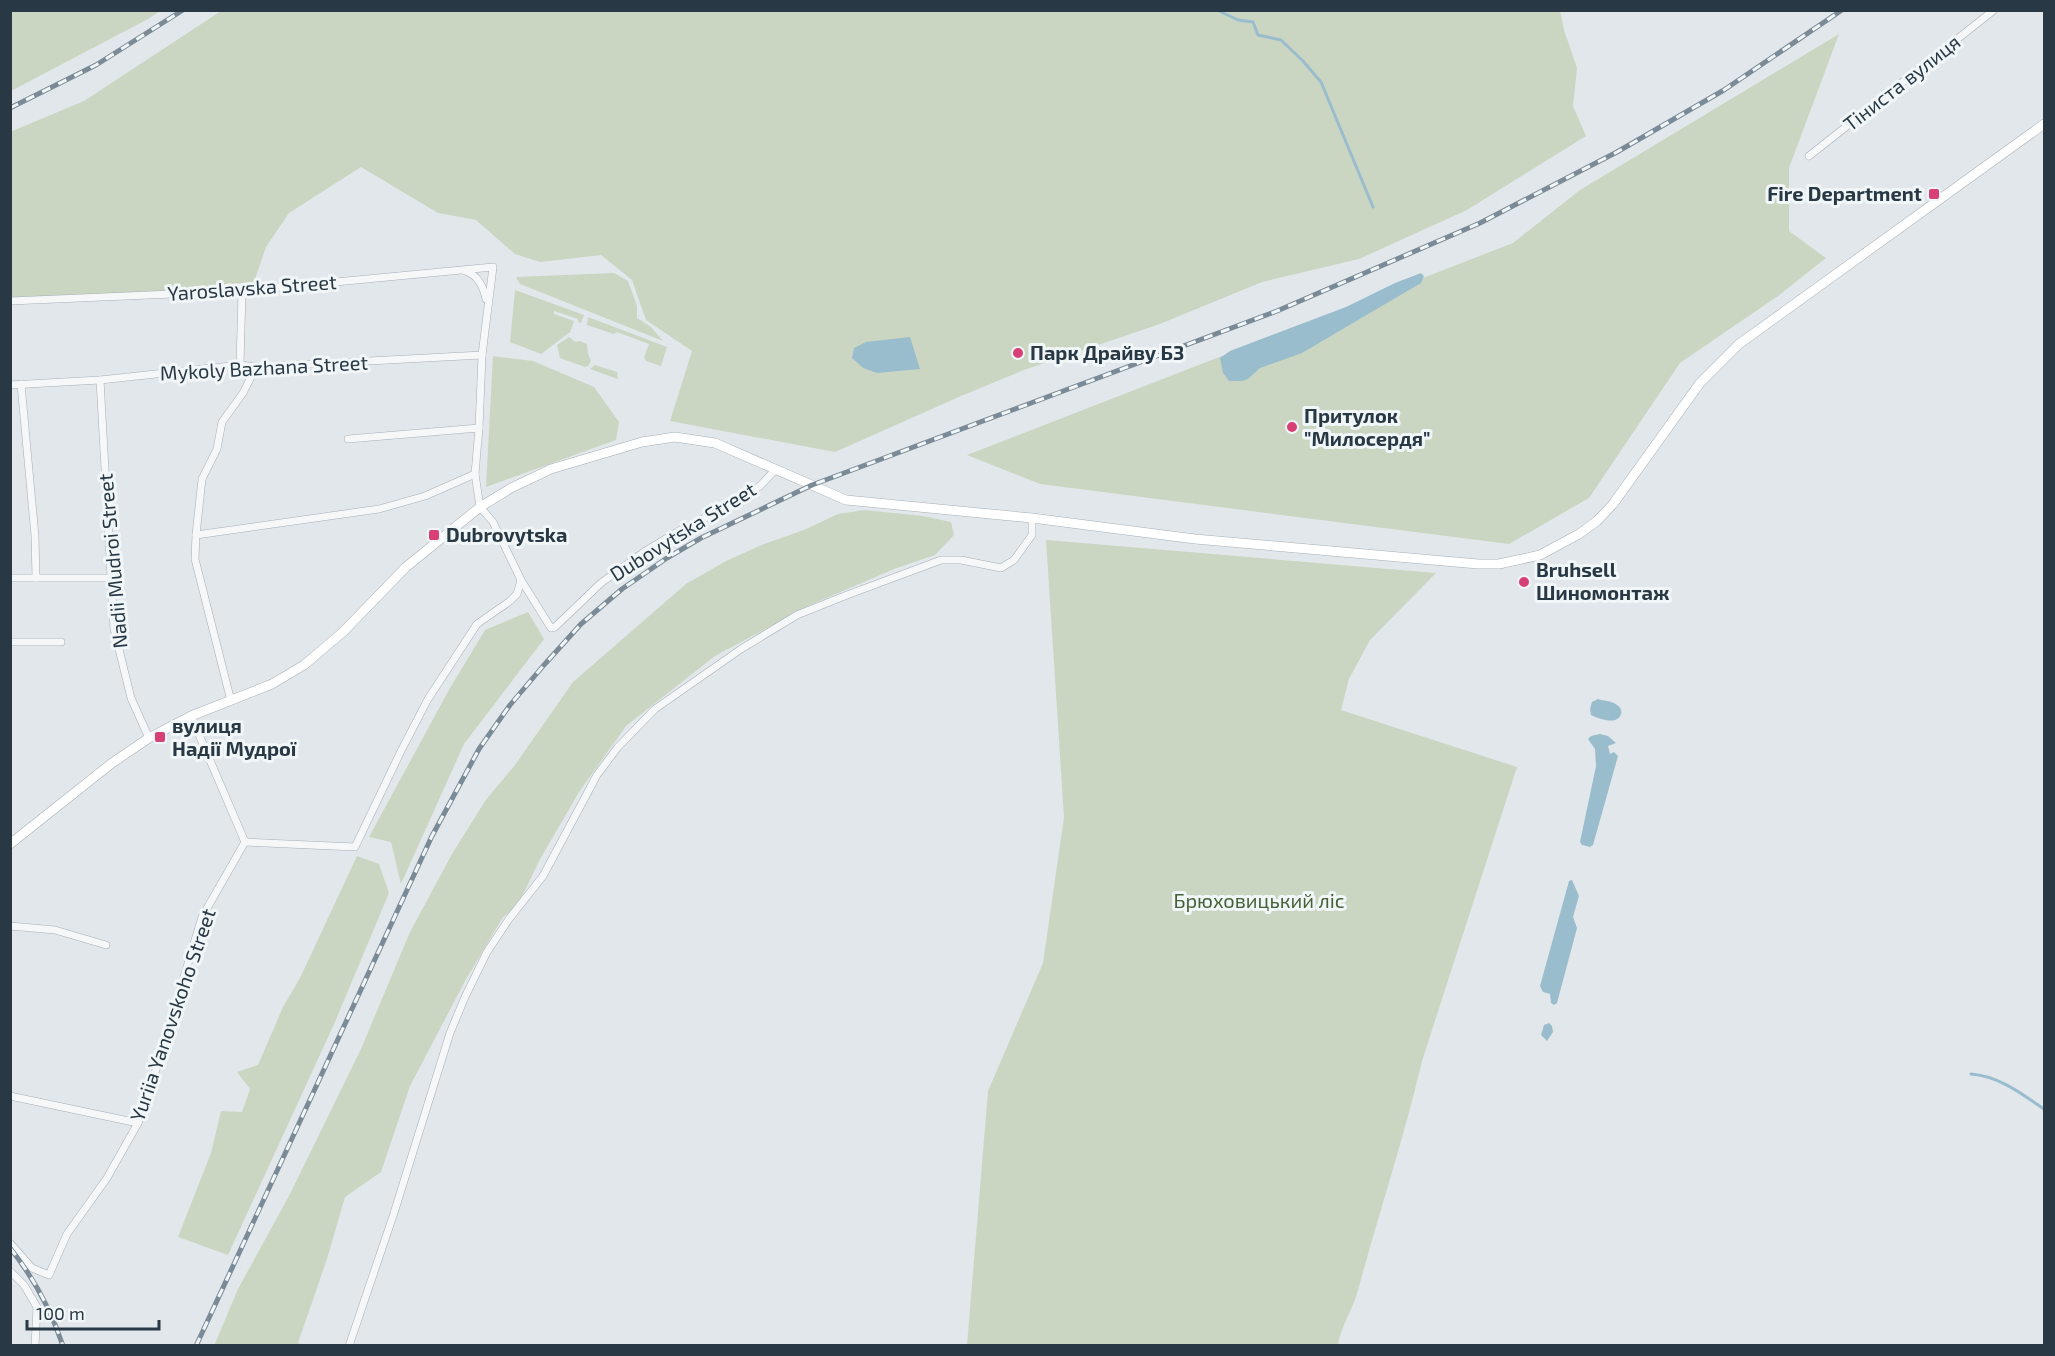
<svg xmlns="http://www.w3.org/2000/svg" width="2055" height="1356" viewBox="0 0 2055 1356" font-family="'Exo 2',sans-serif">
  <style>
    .green { fill: #cbd6c2 }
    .water { fill: #9abdcd }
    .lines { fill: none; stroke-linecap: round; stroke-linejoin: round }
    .stream { stroke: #9abdcd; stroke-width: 3 }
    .minor-casing { stroke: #a6afb6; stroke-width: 8 }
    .secondary-casing { stroke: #a6afb6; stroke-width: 10 }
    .minor { stroke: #f5f7f9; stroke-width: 7 }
    .secondary { stroke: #fff; stroke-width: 9 }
    .rail-casing { stroke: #7a8a96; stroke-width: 5 }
    .rail { stroke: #f1f6f8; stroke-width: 3; stroke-dasharray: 9; stroke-linecap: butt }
    .poi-dot { fill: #d83f75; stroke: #f1f6f8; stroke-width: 2 }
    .labels { text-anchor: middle; stroke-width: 6; stroke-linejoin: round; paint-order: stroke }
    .street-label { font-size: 20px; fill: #283844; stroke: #f1f6f8 }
    .poi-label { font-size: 20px; font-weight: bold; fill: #283844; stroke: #f1f6f8; text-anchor: start }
    .park-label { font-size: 20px; fill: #466135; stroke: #f1f6f8 }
  </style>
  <rect width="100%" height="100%" fill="#e2e7eb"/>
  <!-- green -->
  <g class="green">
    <polygon points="11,10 160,10 160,11 148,19 11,91"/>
    <polygon points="1560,10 1564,30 1577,68 1573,106 1586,136 1467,210 1359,259 1262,282 1160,324 1024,370 961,396 835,452 670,421 692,351 646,320 632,280 601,255 540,262 515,254 476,220 438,213 361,167 289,213 266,247 254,282 141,293 11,299 10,132 84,101 221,11"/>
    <polygon points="1839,34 1789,168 1789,231 1826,258 1778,296 1680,363 1589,498 1509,544 1040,484 967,455 1513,243 1580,190"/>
    <polygon points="614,273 628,281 637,306 637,318 651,327 663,341 520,284 516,277"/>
    <polygon points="515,290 584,315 581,323 578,322 578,319 554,311 554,314 574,321 570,332 541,354 510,342"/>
    <polygon points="588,317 667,347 661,366 646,361 644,357 649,344 617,332 614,334 587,325"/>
    <polygon points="569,337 575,342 580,341 587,344 588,354 591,361 588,366 585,367 560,358 557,345"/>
    <polygon points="493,356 533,361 594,387 619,422 616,440 486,487"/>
    <polygon points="595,365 617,372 618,379 590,369"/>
    <polygon points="864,510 923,516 951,522 954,535 935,555 894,569 808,606 715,656 626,726 579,792 539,861 518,905 503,917 465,981 410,1086 381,1172 345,1197 327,1259 298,1343 303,1345 214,1346 238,1289 289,1196 361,1049 410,932 452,854 485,801 515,765 573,682 686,584 726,561 764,544 804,530 838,514"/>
    <path d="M1046,540L1436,573L1370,640L1349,679L1341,710L1517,767L1422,1061C1404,1138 1379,1213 1358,1290C1353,1309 1341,1326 1338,1345H967L988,1091L1043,963L1064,817Z"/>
    <polygon points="528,612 544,639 464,744 401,884 391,842 369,837 450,688 485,630"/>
    <polygon points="357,856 379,864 389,893 335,1022 228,1255 178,1237 211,1153 221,1111 242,1112 250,1089 237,1072 258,1065 283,1007 300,978"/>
  </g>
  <!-- water -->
  <g class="water">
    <polygon points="1421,273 1424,276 1421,283 1302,353 1260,368 1248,379 1242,381 1229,381 1223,373 1220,358 1230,351 1346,307 1395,283"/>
    <polygon points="910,337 920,369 877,373 863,368 852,358 854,348 866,342"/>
    <path d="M1598,699C1604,701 1613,701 1617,705C1624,709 1622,718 1615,720C1609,722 1597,718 1591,715L1590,709L1592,702Z"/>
    <polygon points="1600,734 1608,736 1616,743 1608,746 1610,754 1614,752 1618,756 1593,845 1590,847 1582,845 1580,842 1596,766 1595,749 1588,739 1591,736"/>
    <polygon points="1572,880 1579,896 1573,917 1577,928 1557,1003 1554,1005 1551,1003 1550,994 1543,992 1540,986 1569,881"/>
    <polygon points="1549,1023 1552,1026 1553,1032 1547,1041 1541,1035 1544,1025"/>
  </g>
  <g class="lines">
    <!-- stream -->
    <g class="stream">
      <polyline points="1217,10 1238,20 1253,22 1258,35 1281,40 1303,61 1321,82 1373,207"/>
      <path d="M1971,1074C1999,1076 2022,1094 2044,1109"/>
    </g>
    <defs>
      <g id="minor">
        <polyline points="1809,156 1994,10"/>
        <path d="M465,271C478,275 483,286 486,299"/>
        <polyline points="10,301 242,291 493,267 482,355 479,428 475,474 480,507 493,522 521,580 551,628 555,627 601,583 644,552 677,532 723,509 746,495 760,486 776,469"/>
        <polyline points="240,365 242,291"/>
        <polyline points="100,380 114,629 131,698 149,738"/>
        <polyline points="21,384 35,536 36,578"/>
        <polyline points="10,385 100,380 240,365 256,367 482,355"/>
        <polyline points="348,439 479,428"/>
        <polyline points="196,535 379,509 425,496 475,474"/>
        <polyline points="10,578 110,578"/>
        <polyline points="10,642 61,642"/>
        <polyline points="231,701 195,559 196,535 202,479 217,449 222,422 243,393 256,367"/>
        <polyline points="245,842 355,847 401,751 428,699 477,624 510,601 517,594 521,580"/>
        <polyline points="10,926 55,930 106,945"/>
        <polyline points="10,1096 138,1123"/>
        <polyline points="10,1243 32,1268 49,1275 67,1234 107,1178 138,1123 149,1093 202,917 245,842 191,716"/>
        <polyline points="10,1271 24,1285 37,1307 35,1346"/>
        <polyline points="349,1346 394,1213 450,1033 465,997 487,952 509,919 543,876 597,775 618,747 655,709 741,649 797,615 847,595 941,560 961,560 1001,568 1014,560 1032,535 1032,518"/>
      </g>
      <polyline id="secondary" points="10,844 112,763 149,738 191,716 272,684 304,665 343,632 406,567 480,507 511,488 551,469 642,442 675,437 715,443 846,500 1032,518 1195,539 1478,564 1499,564 1540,555 1579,534 1597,521 1613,504 1700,383 1739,344 2044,124"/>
    </defs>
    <!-- minor casing -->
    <use href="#minor" class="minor-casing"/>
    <!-- secondary casing -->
    <use href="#secondary" class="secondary-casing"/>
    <!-- minor -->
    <use href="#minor" class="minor"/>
    <!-- secondary -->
    <use href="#secondary" class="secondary"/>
    <defs>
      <g id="rail">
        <polyline points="10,108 96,65 183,10"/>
        <path d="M10,1248C34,1278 51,1310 63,1346"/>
        <polyline points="196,1346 432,836 479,749 510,705 544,665 581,624 622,589 667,558 701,538 812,485 1277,311 1480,223 1617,152 1724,90 1842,10"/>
      </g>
    </defs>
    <!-- rail casing -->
    <use href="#rail" class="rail-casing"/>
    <!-- rail -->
    <use href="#rail" class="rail"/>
  </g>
  <!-- markers -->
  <g class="poi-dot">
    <rect x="1928" y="188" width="12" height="12" rx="3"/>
    <circle cx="1018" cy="353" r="6"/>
    <circle cx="1292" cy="427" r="6"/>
    <rect x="428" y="529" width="12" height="12" rx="3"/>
    <circle cx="1524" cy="582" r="6"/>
    <rect x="154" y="731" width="12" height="12" rx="3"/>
  </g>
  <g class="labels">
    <!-- street labels -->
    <g class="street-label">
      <text transform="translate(1902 83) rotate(-38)" y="7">Тіниста вулиця</text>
      <text transform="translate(252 288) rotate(-4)" y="7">Yaroslavska Street</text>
      <text transform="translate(264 368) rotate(-3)" y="7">Mykoly Bazhana Street</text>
      <text transform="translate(683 532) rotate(-32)" y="7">Dubovytska Street</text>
      <text transform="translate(113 561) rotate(-95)" y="7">Nadii Mudroi Street</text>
      <text transform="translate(173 1015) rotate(-71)" y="7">Yuriia Yanovskoho Street</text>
    </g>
    <!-- poi labels -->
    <g class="poi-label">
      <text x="1922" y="201" text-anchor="end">Fire Department</text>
      <text x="1030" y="360">Парк Драйву Б3</text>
      <text x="1304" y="423">Притулок<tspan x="1304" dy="23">"Милосердя"</tspan></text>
      <text x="446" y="542">Dubrovytska</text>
      <text x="1536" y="577">Bruhsell<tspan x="1536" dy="23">Шиномонтаж</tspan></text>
      <text x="172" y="733">вулиця<tspan x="172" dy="23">Надії Мудрої</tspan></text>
    </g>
    <!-- park labels -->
    <g class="park-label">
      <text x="1259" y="908">Брюховицький ліс</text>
    </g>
  </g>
  <!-- border -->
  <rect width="2055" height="1356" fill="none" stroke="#283844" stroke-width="24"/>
  <!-- scale -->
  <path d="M27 1320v9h132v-9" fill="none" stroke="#283844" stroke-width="3"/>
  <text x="36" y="1320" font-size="18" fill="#283844" stroke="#f1f6f8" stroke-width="4.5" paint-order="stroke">100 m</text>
</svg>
